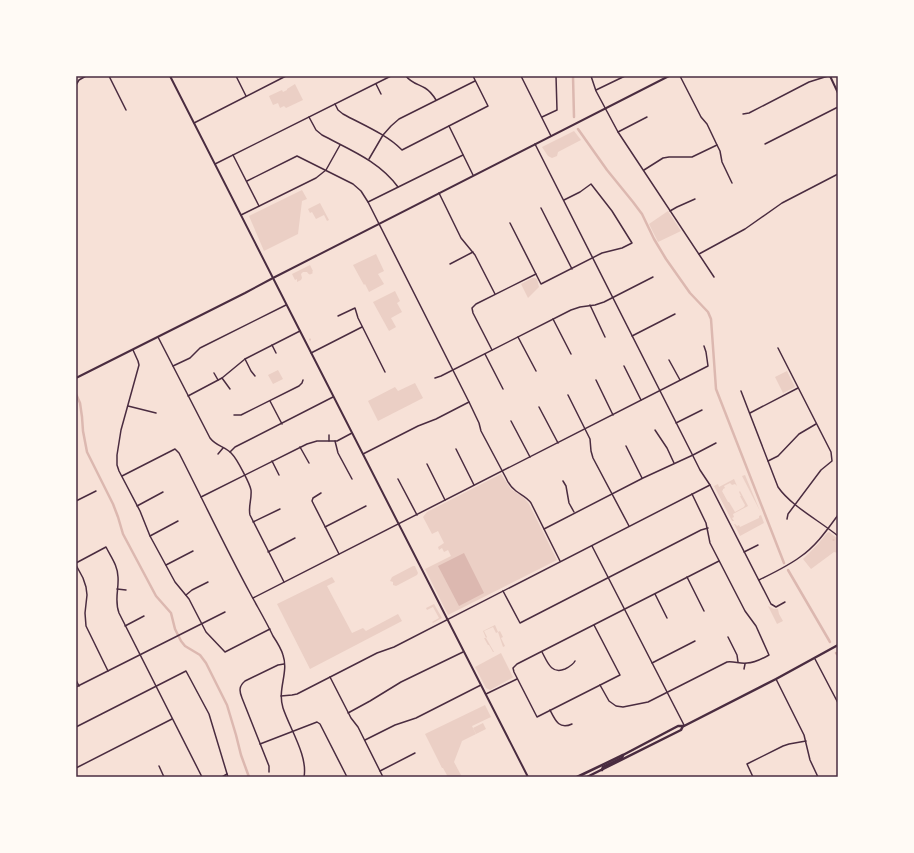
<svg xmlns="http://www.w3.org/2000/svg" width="914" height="853" viewBox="0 0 914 853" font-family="'Golos Text',sans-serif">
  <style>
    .green { fill: #ebcfc5 }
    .water { fill: #dcb8b0 }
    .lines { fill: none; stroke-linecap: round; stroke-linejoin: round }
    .stream { stroke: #dcb8b0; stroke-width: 1 }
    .canal { stroke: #dcb8b0; stroke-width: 2.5 }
    .minor { stroke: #4a2c40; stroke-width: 1.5 }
    .tertiary { stroke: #4a2c40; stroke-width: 2 }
    .secondary { stroke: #4a2c40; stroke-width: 2 }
    .primary { stroke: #4a2c40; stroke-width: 2.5 }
    .neatline { fill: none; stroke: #4a2c40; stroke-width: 1.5 }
  </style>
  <rect width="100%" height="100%" fill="#f7e1d7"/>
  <!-- green -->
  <g class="green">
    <polygon points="295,84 303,100 286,108 284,106 280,108 278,103 273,105 269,96 282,90 283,92 287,90 287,89"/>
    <polygon points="574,131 581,140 558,152 557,156 552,158 548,156 542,147"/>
    <polygon points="302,190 307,199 302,201 298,234 264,251 249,216"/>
    <polygon points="320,203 329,220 327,221 324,215 316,219 312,212 310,213 308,209"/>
    <polygon points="668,211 681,231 658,242 649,224"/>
    <polygon points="376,254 384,271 378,274 384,284 369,292 365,284 364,285 353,265"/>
    <path d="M310,265L313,271L312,272L313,273C310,275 309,275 307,272H303L301,274L302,278L301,280L297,282V279L295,280L292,274Z"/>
    <polygon points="532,278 535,278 537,279 539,287 528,298 521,284"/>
    <polygon points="395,291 400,301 397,303 402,312 391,318 396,327 389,331 373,302"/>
    <polygon points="278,370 283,379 273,384 268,375"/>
    <polygon points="787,371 795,387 783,393 775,377"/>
    <polygon points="415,383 423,398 378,421 368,401 395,387 398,391"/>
    <polygon points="501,474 511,489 524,498 529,504 557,560 448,615 425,569 451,556 448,550 444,552 442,548 439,550 438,547 444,543 438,531 432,534 423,517 427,512"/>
    <polygon points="745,475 760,511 742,476"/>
    <polygon points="734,479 737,486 735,484 732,485 730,483 724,486 725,488 723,489 723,490 722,491 728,502 729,502 735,512 744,507 745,505 740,496 741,496 739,492 740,491 748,506 733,514 734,517 732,518 734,521 732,521 714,486 718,484 719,487"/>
    <polygon points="761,515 764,523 740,536 734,524 735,524 737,526 739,525 740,527 759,518 759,516"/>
    <polygon points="829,532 838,539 838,553 834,552 811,569 803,559 818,544 827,533"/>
    <polygon points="413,566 415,566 418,573 417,575 398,585 396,586 393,585 393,582 390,581 392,577"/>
    <polygon points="332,577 335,582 327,586 352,633 363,628 366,631 398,614 402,621 310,669 277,604"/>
    <polygon points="434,604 442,618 433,623 432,622 439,618 433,607 427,610 426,608"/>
    <polygon points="768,606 774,609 778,609 779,614 783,621 777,624"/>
    <polygon points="495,625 498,632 500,631 503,637 501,638 505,646 503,647 498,632 496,633 493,627 484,631 487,637 486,638 494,652 493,652 489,645 488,645 484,638 486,638 483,631"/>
    <polygon points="501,653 513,677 512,678 490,690 486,688 475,667"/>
    <polygon points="485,705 491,717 472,726 476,734 462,741 454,762 462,777 448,777 443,768 442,768 425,734"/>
    <polygon points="483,723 486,729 476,734 473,728"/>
  </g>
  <!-- water -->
  <polygon class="water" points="464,553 484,593 459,606 438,566"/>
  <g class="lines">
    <!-- stream -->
    <g class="stream">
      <polyline points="310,340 310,339"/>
      <polyline points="833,540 834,540"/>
    </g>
    <!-- canal -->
    <g class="canal">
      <polyline points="573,76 574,117"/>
      <polyline points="578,129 607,170 633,202 642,214 654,239 666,259 690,293 708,312 711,319 716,389 784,563"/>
      <polyline points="76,394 80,403 82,417 83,431 87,452 113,504 118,517 123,534 156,596 171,613 175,629 181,641 185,646 200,655 206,663 227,705 236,735 241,755 249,777"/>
      <polyline points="788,570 830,642"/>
      <polyline points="836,653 838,655"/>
    </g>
    <!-- minor -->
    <g class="minor">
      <polyline points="109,76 126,110"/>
      <polyline points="236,76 246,96"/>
      <path d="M406,76C411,83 418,84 425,88C430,91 433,95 436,100"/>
      <polyline points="521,76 551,136"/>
      <polyline points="591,76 596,91 618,132 714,277"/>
      <polyline points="680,76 701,117 707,124 717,145 720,151 722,162 732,183"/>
      <polyline points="376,84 381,94"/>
      <polyline points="76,85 79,80 86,76"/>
      <polyline points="596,90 625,76"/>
      <path d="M335,104L338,110L343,114C363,125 386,134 402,150L488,106L473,76"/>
      <polyline points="743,114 749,113 809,82 828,76"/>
      <path d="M309,117L316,130L322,135C350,150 379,161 398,187"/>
      <polyline points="542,117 557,110 556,76"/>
      <polyline points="194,123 286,76"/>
      <polyline points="449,126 473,175"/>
      <polyline points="618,132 647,117"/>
      <polyline points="535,144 691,452 700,470 710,485 771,604 776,607 785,602"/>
      <polyline points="765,144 838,107"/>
      <polyline points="233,155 259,206"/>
      <polyline points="369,159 383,135 391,126 399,119 475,81"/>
      <polyline points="215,164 391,76"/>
      <polyline points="644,170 663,158 669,157 692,157 717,145"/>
      <path d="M247,181L297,156L353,184L361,191L368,202L469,402L479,423L481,431L506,478C508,483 511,487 516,491C521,495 527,497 531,503L560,561"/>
      <polyline points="439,193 461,238 475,255 495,294"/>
      <polyline points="368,202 463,155"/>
      <polyline points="541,208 572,269"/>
      <polyline points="670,211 677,207 695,199"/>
      <polyline points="241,215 316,178 326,170 340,145"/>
      <polyline points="510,223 541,284 602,253 622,248 632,243 612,211 591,184 580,192 564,200"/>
      <polyline points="699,254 745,229 782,203 838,174"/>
      <polyline points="450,264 473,252"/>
      <polyline points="590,305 605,337"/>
      <polyline points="338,316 355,308 358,318 385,372"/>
      <polyline points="553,319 571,354"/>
      <polyline points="632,336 675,314"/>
      <path d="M158,337L210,438C217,447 225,446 232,454C237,459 250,484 251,490C252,499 248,507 250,515L284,582"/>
      <polyline points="518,337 536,371"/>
      <polyline points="272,345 276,353"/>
      <polyline points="778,348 831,452 832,461 821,470 788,514 787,519"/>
      <polyline points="133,350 138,361 139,365 121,430 117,455 117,465 119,471 140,511 150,536 175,582 189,599 206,632 225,652 270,629"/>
      <polyline points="492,350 473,313 472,308 476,304 536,274"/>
      <polyline points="311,353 362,327"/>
      <polyline points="485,354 503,389"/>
      <polyline points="245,359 251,371 255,376"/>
      <polyline points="669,360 680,380"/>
      <polyline points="173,366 190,358 200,348 286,305"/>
      <polyline points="624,366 641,400"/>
      <polyline points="214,373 218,380"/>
      <polyline points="222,378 230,389"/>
      <polyline points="435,378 441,376 571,310 580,307 595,305 604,302 653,277"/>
      <polyline points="596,380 613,415"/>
      <path d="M741,391L778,487C791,506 820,521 838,536"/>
      <polyline points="568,395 590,439 591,451 593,458 629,526"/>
      <polyline points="188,396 222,378 245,359 300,331"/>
      <polyline points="270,401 282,424"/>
      <polyline points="128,406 156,413"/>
      <polyline points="539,407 558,443"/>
      <polyline points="750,413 798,388"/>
      <polyline points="234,415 241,415 299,386 302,383 303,380"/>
      <polyline points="511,421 530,457"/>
      <polyline points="676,423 702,410"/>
      <polyline points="655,430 667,448 674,463"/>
      <polyline points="329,441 329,435"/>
      <polyline points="335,441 338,453 352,479"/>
      <polyline points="626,446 642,478"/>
      <polyline points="300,447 309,463"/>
      <polyline points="456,449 474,485"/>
      <polyline points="230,452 235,447 333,397"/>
      <polyline points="218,454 223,448"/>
      <polyline points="363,454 418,426 436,419 469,402"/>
      <polyline points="272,461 279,475"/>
      <polyline points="768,461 778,456 799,434 816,424"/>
      <polyline points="427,464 445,500"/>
      <path d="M122,476L175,449L179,453C203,500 225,547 250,593C258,608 266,621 273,636C277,642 281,648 283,655C289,673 277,689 283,708C290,729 308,756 304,777"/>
      <polyline points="398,479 417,515"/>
      <polyline points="563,481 566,486 569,503 574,512"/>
      <polyline points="321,493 313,498 312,501 339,554"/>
      <polyline points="201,497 307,444 317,441 337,441 352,433"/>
      <polyline points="76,501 96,491"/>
      <polyline points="137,506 163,492"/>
      <polyline points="253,522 280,509"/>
      <polyline points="325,527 366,506"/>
      <polyline points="544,529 643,478 693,455 716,443"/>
      <polyline points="150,536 178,521"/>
      <polyline points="592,546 684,725"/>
      <polyline points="268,552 295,538"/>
      <polyline points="744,552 758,545"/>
      <path d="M76,563L106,547C111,557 118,566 118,577C119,590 114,600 119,613L202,777"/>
      <polyline points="76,565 83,578 86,587 87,595 85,613 86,626 108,671"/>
      <polyline points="166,565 193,551"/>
      <polyline points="687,577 704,611"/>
      <path d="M759,580C773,573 788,566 800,557C816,546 827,530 838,515"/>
      <polyline points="117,589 126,590"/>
      <polyline points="503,591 520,623 701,530 708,528"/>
      <polyline points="655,594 667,618"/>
      <polyline points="186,595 192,590 208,582"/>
      <polyline points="253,598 708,366 706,352 704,346"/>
      <polyline points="594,625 620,675 537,717 514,672 513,668 517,664 719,561"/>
      <polyline points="125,626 144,616"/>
      <polyline points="728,637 737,655 738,662"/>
      <path d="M542,652C547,661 551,675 565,669C569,667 573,665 575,661"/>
      <polyline points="815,659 838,703"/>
      <polyline points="652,663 695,641"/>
      <polyline points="744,669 745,664"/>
      <polyline points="330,677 351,718 358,727 383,777"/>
      <polyline points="776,679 804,735 810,760 818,777"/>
      <polyline points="76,680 79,686"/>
      <path d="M600,685L609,701L616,706L623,707L648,702L727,662C734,661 740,664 747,663C755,663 762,659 769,655L756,626L745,611L710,543L706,523L692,494"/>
      <polyline points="76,687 225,612"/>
      <polyline points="486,694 517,679"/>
      <polyline points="281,696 292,695 297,694 377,653 394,647 710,485"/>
      <path d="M550,710C555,720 559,730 572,724"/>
      <polyline points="348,713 370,701 401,682 463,652"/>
      <polyline points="76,727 186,671 209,714 228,777"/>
      <polyline points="365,740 395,725 416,718 481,685"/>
      <polyline points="260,744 317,722 320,724 347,777"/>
      <polyline points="159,766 164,777"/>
      <polyline points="76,768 172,719"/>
      <polyline points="380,771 415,753"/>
      <path d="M269,772V766L242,698C239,691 239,686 245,681L278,665L284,664"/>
      <polyline points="222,777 227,774"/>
      <polyline points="753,777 747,764 783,746 789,744 806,741"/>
    </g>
    <!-- tertiary -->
    <polyline class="tertiary" points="76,378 245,293 273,278"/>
    <!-- secondary -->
    <g class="secondary">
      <polyline points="170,76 299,329 528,777"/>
      <polyline points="830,76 838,93"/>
      <polyline points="273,278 669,76"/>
    </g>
    <!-- primary -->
    <g class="primary">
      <polyline points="602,770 603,767 622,758 623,755"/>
      <polyline points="577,777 623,755 678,726 684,726 776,679 838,645"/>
      <polyline points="587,777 681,730 683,726"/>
    </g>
  </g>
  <!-- border -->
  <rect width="914" height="853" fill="none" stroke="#fffaf5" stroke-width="154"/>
  <rect x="77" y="77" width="760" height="699" class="neatline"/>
</svg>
